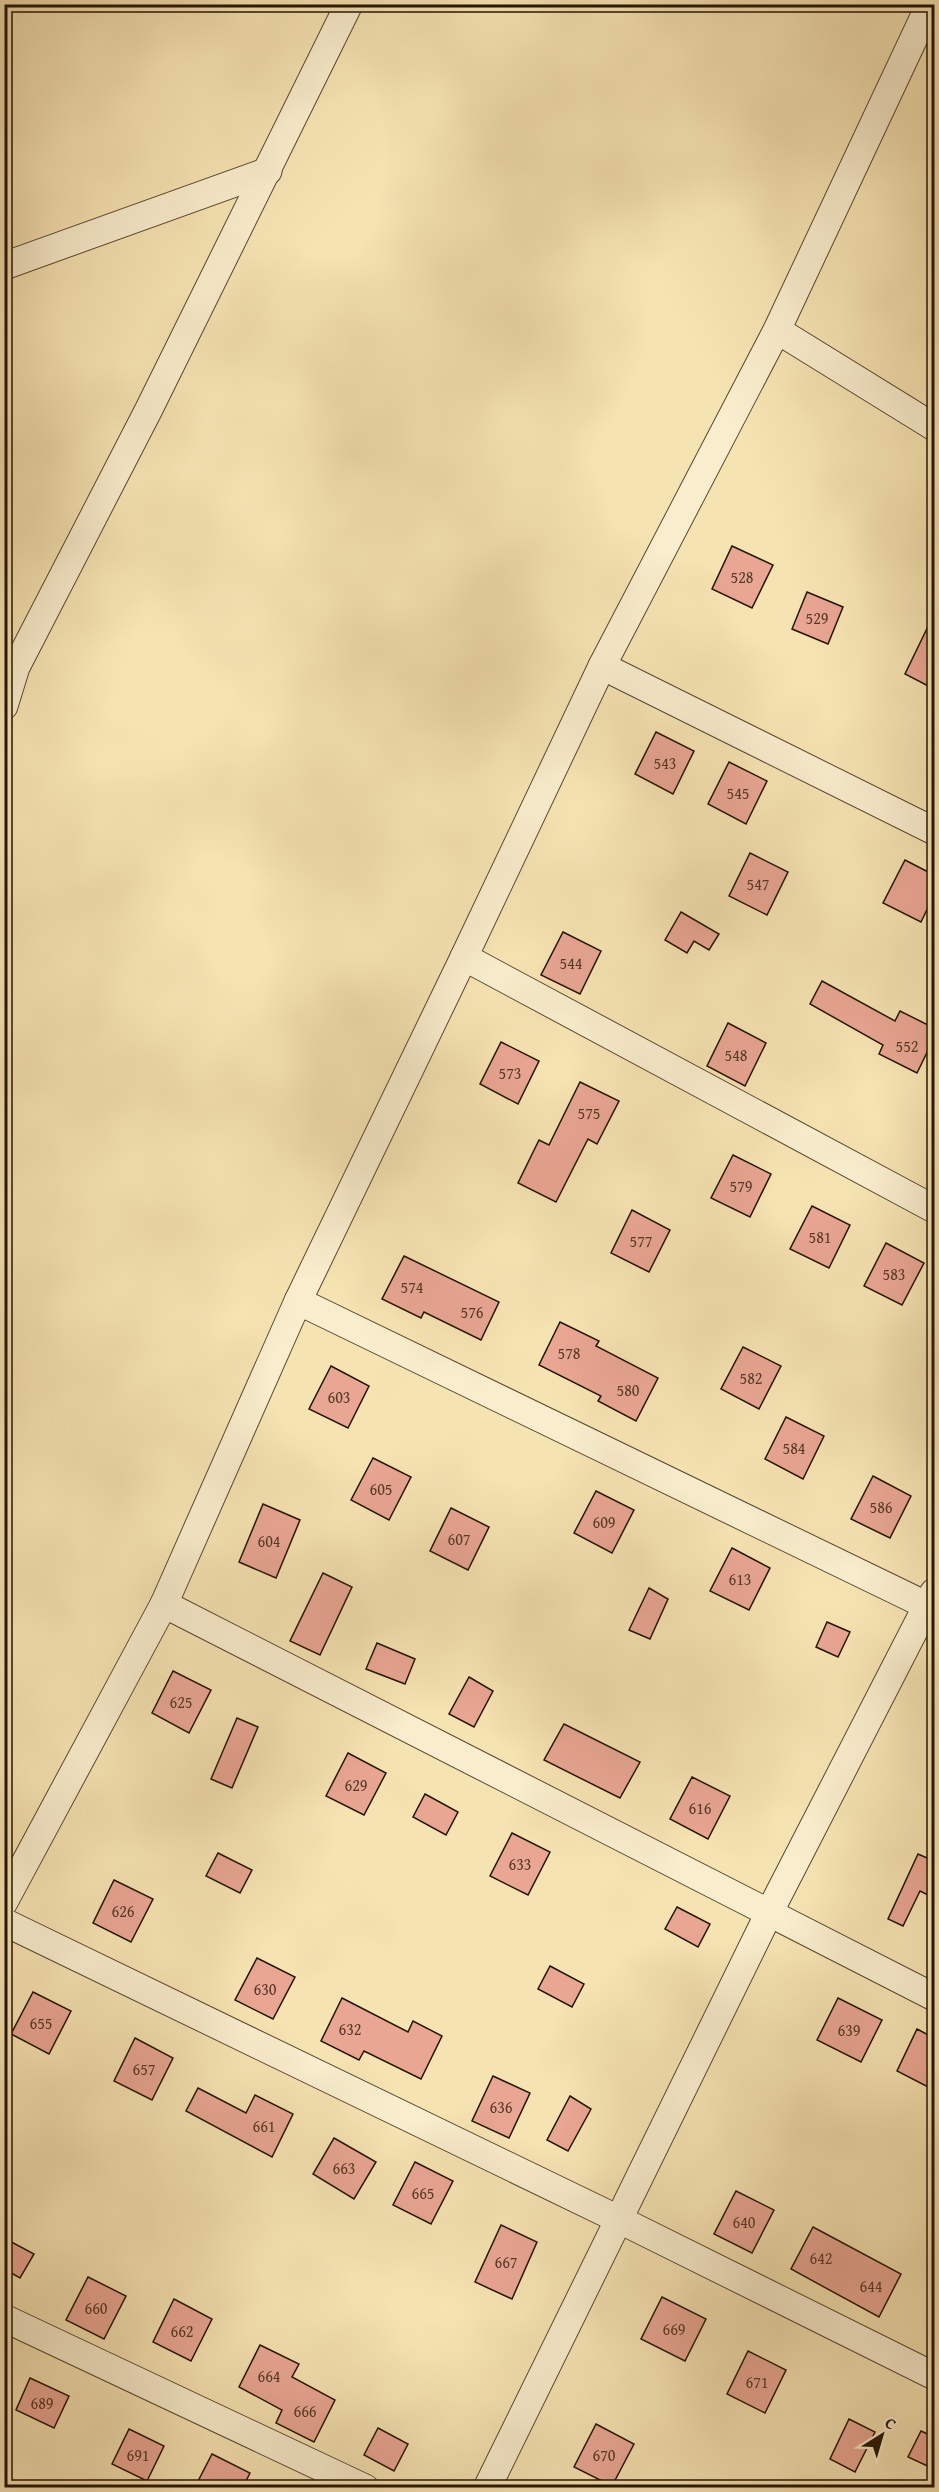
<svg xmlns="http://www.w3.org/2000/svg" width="939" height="2492" viewBox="0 0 939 2492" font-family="'Gentium Book Plus',serif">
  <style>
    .building { fill: #e9a693; stroke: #231503; stroke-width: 1.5 }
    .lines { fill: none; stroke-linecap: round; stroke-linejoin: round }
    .minor-casing { stroke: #58482f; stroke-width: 29 }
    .minor { stroke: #f9edcd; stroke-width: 27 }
    .labels { text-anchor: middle; stroke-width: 4.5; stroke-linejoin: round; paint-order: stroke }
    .number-label { font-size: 16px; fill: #543927 }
  </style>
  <rect width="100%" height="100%" fill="#f6e3b2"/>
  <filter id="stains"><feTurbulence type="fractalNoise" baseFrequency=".00333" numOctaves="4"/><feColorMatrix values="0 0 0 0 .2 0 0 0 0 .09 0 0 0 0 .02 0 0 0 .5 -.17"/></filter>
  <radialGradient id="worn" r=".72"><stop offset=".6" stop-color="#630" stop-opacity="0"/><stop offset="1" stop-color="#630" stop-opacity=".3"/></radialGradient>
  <!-- building -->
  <g class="building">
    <polygon points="732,546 773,565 752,608 712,589"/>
    <polygon points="807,592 843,607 828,644 792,629"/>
    <polygon points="934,614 934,689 905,674"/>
    <polygon points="656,732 694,751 673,794 635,774"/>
    <polygon points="729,762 767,781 746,824 708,804"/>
    <polygon points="750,853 788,872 767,915 729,896"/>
    <polygon points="905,860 934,875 934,895 921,922 883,903"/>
    <polygon points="681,912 719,934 709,950 694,941 687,953 665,940"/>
    <polygon points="563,932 601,951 580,994 541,975"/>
    <polygon points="822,981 895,1021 900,1011 934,1028 934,1038 917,1073 879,1054 883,1045 810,1004"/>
    <polygon points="728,1023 766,1043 745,1086 707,1066"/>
    <polygon points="501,1042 539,1061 518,1104 480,1084"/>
    <polygon points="580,1082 619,1101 597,1144 588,1139 556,1202 518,1183 539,1140 549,1145"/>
    <polygon points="733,1155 771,1174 750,1217 711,1198"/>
    <polygon points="812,1206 850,1225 829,1268 790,1249"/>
    <polygon points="632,1210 670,1230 649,1272 611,1253"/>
    <polygon points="886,1243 924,1263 902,1305 864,1286"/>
    <polygon points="404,1256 499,1302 481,1340 424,1312 421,1318 382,1299"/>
    <polygon points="560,1322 599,1341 596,1346 658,1378 636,1421 598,1401 601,1396 539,1365"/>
    <polygon points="743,1347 781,1366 759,1409 721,1389"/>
    <polygon points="331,1366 369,1386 348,1428 309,1409"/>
    <polygon points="786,1417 824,1436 803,1479 765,1459"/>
    <polygon points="373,1458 411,1477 389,1520 351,1500"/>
    <polygon points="873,1476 911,1496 890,1538 851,1519"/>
    <polygon points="596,1491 634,1510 612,1553 574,1533"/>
    <polygon points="263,1504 300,1520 276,1578 239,1562"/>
    <polygon points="451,1508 489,1527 468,1570 430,1551"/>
    <polygon points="732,1548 770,1568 749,1610 710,1591"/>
    <polygon points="323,1573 352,1587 320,1655 290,1641"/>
    <polygon points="649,1588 668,1599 650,1639 629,1630"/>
    <polygon points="827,1622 850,1632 838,1657 816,1647"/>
    <polygon points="377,1643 415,1659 405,1684 366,1669"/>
    <polygon points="173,1671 211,1690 189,1733 152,1713"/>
    <polygon points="469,1677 493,1691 474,1727 449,1714"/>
    <polygon points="237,1718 258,1727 232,1788 211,1779"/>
    <polygon points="564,1724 640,1762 620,1798 544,1760"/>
    <polygon points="348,1753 386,1773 364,1815 326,1796"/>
    <polygon points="692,1777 730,1796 708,1839 670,1819"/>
    <polygon points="425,1794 458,1812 446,1835 413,1817"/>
    <polygon points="512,1833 550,1852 528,1895 490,1876"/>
    <polygon points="218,1853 252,1870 240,1893 206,1876"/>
    <polygon points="918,1854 934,1861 934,1881 928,1895 920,1891 903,1926 888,1919"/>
    <polygon points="114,1880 153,1899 131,1942 93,1923"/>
    <polygon points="677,1907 710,1924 698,1947 665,1929"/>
    <polygon points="257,1958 295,1977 273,2019 235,2000"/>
    <polygon points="550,1966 584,1984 572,2007 538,1989"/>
    <polygon points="33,1992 71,2011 49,2054 11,2034"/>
    <polygon points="342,1998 408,2032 413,2021 442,2036 421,2079 364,2051 359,2060 321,2041"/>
    <polygon points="838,1998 882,2020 861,2062 817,2040"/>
    <polygon points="917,2029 934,2038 934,2090 897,2071"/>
    <polygon points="135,2038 173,2058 152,2100 114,2081"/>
    <polygon points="493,2076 530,2093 509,2138 472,2121"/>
    <polygon points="198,2088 246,2113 255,2095 293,2114 272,2157 186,2111"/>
    <polygon points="570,2096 591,2109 568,2151 547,2140"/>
    <polygon points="334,2138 376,2162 354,2199 313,2174"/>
    <polygon points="415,2162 453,2181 431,2224 393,2205"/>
    <polygon points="736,2191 774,2210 752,2253 714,2234"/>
    <polygon points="501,2225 537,2242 512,2299 475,2282"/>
    <polygon points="813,2227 901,2274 879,2317 791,2269"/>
    <polygon points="4,2238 34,2254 20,2278 4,2269"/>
    <polygon points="88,2277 126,2296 104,2339 66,2320"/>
    <polygon points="662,2297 706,2319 685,2361 641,2339"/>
    <polygon points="174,2299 212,2319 191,2361 153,2342"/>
    <polygon points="260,2345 299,2364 292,2377 335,2400 314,2442 276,2423 282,2410 239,2387"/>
    <polygon points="748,2351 786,2370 765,2413 727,2394"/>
    <polygon points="30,2378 69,2396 54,2428 16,2410"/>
    <polygon points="849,2419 875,2432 855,2472 830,2459"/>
    <polygon points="596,2424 634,2444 612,2486 574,2467"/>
    <polygon points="378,2428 408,2444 394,2471 364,2455"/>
    <polygon points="129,2429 164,2446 147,2481 112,2464"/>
    <polygon points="921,2431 934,2437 934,2469 908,2457"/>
    <polygon points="212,2454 250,2473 243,2487 195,2487"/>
  </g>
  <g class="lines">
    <defs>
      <g id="minor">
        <polyline points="4,266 268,171"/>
        <polyline points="777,330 934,427"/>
        <polyline points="602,666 777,330 930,4"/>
        <polyline points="4,706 16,667 149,409 349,4"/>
        <polyline points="464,957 602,666 934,831"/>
        <polyline points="298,1301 464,957 934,1209"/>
        <polyline points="164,1604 298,1301 934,1609"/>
        <polyline points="4,1902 164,1604 934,1997"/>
        <polyline points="4,1922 618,2219 934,2376"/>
        <polyline points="4,2318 365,2488"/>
        <polyline points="487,2488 770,1911 934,1592"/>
      </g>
    </defs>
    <!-- minor casing -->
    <use href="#minor" class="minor-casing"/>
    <!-- minor -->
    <use href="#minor" class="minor"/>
  </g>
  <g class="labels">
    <!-- number labels -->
    <g class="number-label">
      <text x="742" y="583">528</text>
      <text x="817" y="624">529</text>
      <text x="665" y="769">543</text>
      <text x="738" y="799">545</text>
      <text x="758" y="890">547</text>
      <text x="571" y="969">544</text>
      <text x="907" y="1052">552</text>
      <text x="736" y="1061">548</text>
      <text x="510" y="1079">573</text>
      <text x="589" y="1119">575</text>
      <text x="741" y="1192">579</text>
      <text x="820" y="1243">581</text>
      <text x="641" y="1247">577</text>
      <text x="894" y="1280">583</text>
      <text x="412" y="1293">574</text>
      <text x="472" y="1318">576</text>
      <text x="569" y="1359">578</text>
      <text x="751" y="1384">582</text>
      <text x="628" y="1396">580</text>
      <text x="339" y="1403">603</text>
      <text x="794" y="1454">584</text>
      <text x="381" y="1495">605</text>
      <text x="881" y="1513">586</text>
      <text x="604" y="1528">609</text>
      <text x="459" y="1545">607</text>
      <text x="269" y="1547">604</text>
      <text x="740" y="1585">613</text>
      <text x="181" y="1708">625</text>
      <text x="356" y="1791">629</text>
      <text x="700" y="1814">616</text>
      <text x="520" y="1870">633</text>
      <text x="123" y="1917">626</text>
      <text x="265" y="1995">630</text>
      <text x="41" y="2029">655</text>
      <text x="350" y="2035">632</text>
      <text x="849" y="2036">639</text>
      <text x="144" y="2075">657</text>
      <text x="501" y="2113">636</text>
      <text x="264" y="2132">661</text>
      <text x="344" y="2174">663</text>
      <text x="423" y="2199">665</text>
      <text x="744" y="2228">640</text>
      <text x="821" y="2264">642</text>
      <text x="506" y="2268">667</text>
      <text x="871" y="2292">644</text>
      <text x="96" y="2314">660</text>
      <text x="674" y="2335">669</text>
      <text x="182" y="2337">662</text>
      <text x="269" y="2382">664</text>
      <text x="757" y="2388">671</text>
      <text x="42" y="2409">689</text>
      <text x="305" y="2417">666</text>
      <text x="138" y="2461">691</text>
      <text x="604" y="2461">670</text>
    </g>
  </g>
  <!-- margin -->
  <rect width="939" height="2492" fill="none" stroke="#f6e3b2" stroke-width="24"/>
  <rect x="6" y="6" width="927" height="2480" fill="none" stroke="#231503" stroke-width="3"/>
  <rect x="12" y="12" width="915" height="2468" fill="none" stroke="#231503" stroke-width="1.5"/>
  <!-- north arrow -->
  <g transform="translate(882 2435) rotate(37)" stroke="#f9edcd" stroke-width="4.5" paint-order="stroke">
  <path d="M0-4.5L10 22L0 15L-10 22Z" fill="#231503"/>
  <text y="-9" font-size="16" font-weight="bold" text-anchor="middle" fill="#231503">С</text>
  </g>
  <rect width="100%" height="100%" filter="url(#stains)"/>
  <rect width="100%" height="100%" fill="url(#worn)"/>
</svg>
